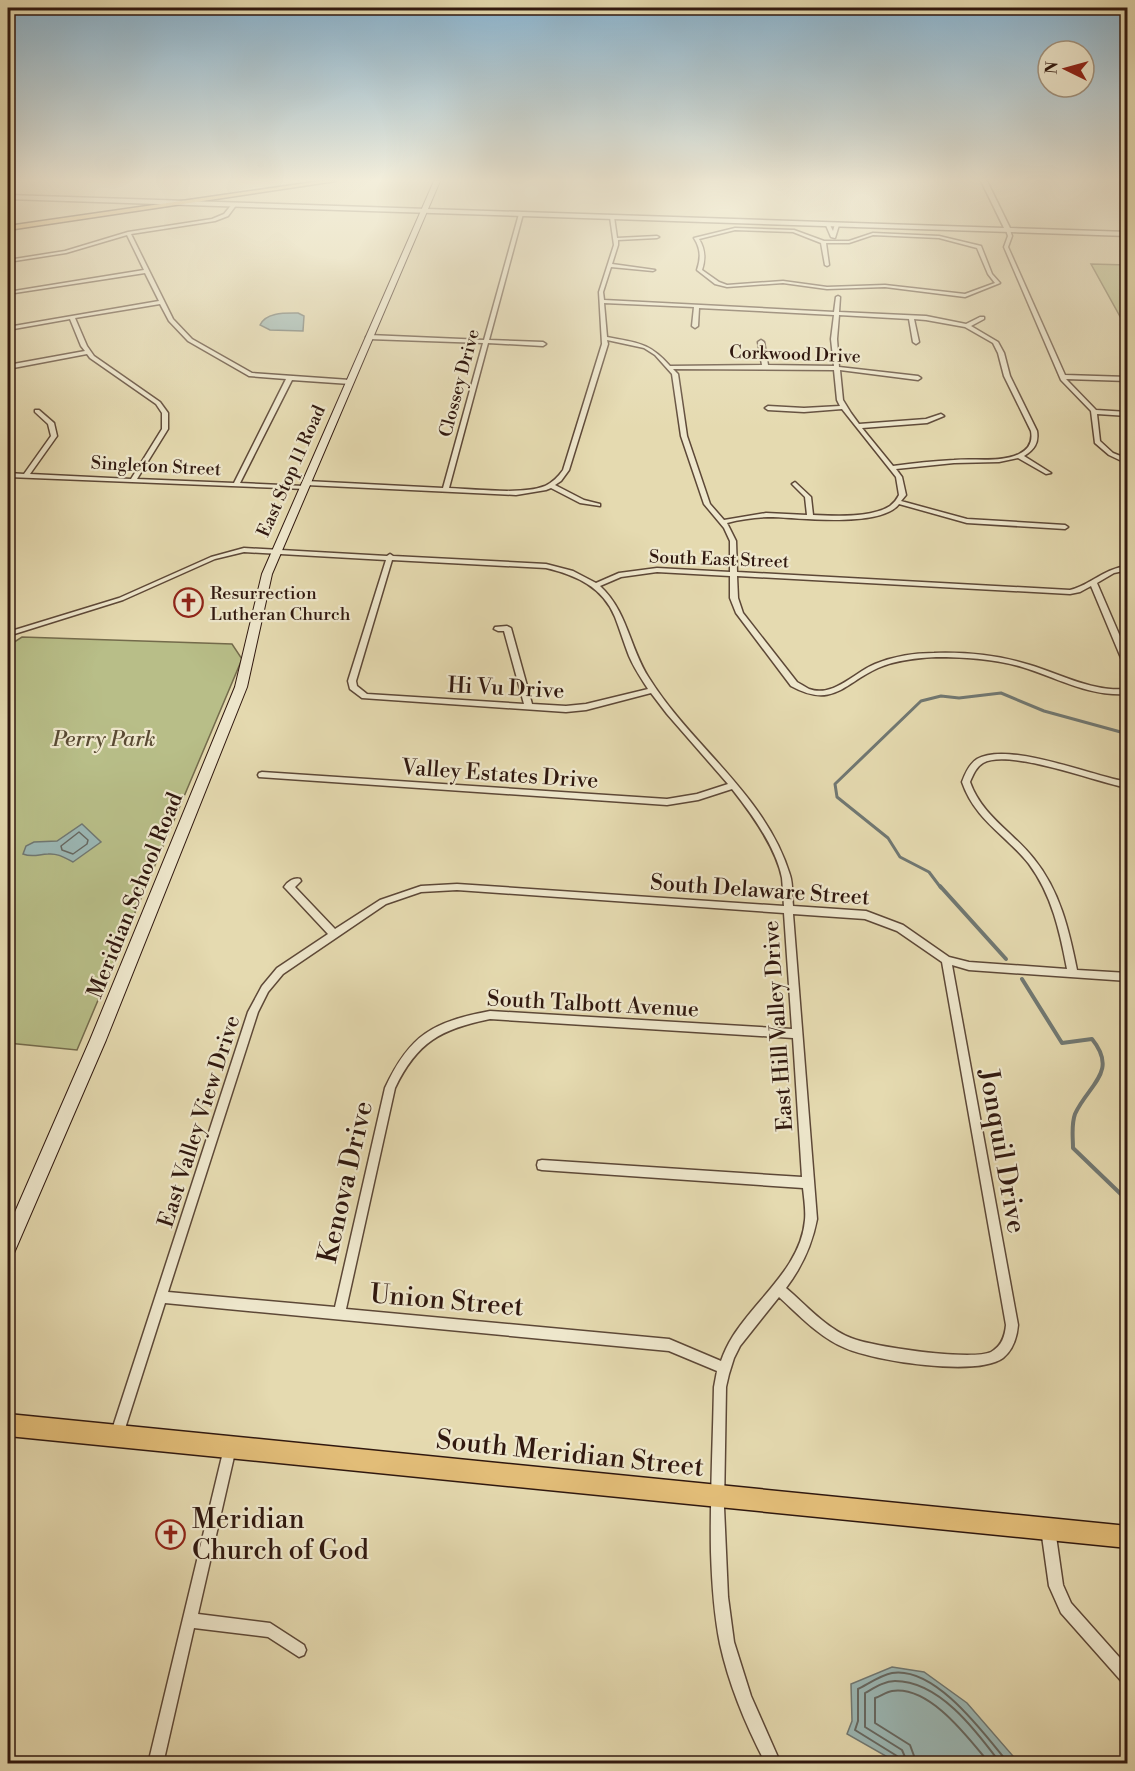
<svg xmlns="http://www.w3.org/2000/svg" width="1135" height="1771" viewBox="0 0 1135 1771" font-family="'Libre Bodoni',serif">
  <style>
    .green { fill: #b8be88; stroke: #746b4c; stroke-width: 1.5 }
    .water { fill: #9bb8b6; stroke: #707873; stroke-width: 1.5 }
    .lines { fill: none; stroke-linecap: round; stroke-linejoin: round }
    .shore-far1 { stroke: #666862; stroke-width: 1.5 }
    .shore { stroke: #666862; stroke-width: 2 }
    .stream-far1 { stroke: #707873; stroke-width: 3 }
    .stream { stroke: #707873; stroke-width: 4 }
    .minor-casing { stroke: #5d4837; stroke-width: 3 }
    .tertiary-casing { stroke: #5d4837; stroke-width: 3 }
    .secondary-casing { stroke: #30180f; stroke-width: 2 }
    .primary-casing { stroke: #30180f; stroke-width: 3 }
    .minor { fill: #eee7cc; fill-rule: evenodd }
    .tertiary { fill: #eee7cc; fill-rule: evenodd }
    .secondary { fill: #eee7cc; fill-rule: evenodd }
    .primary { fill: #e2bd78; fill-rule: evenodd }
    .labels { text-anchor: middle; stroke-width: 4.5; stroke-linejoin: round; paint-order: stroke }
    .far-street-label { font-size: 18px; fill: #30180f; stroke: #eee7cc }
    .far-poi-label { font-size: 18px; fill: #30180f; stroke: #eee7cc; text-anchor: start }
    .street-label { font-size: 22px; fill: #30180f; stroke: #eee7cc }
    .park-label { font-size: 22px; font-style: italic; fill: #594a33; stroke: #eee7cc }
    .near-street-label { font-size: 27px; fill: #30180f; stroke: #eee7cc }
    .near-poi-label { font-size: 27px; fill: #30180f; stroke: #eee7cc; text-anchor: start }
  </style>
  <rect width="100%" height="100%" fill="#e5dab0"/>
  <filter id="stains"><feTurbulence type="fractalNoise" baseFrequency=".00333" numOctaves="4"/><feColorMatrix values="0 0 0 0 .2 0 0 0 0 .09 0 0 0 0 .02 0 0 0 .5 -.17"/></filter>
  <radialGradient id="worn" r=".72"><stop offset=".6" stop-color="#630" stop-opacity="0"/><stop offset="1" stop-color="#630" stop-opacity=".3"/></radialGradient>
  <!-- green -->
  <g class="green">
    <polygon points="1091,264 1127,265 1127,329"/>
    <polygon points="22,637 232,644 242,659 77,1050 8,1043 8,646"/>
  </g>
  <!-- water -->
  <g class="water">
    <path d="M298,313L304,316L303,331L270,330L260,325C266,312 285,313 298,313Z"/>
    <path d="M82,824L101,842L73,862C65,858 58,853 48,854C39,854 33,858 23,854L26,846L34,842L57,841Z"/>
    <polygon points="892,1667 924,1672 967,1703 1013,1756 1015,1763 898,1763 847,1734 852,1721 851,1684"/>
  </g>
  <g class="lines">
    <!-- shore-far1 -->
    <polygon class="shore-far1" points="79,832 88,840 87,844 73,854 62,850 61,846"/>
    <!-- shore -->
    <g class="shore">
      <path d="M900,1764L897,1756L855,1730L858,1721V1689C868,1684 881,1675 892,1673C936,1666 985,1735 1009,1764"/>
      <path d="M908,1764L902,1750L865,1727V1693C874,1688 884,1681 895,1681C940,1681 977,1732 1001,1764"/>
      <path d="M917,1764L910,1745L875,1723V1698C881,1696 886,1692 892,1691C930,1685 969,1739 990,1764"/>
    </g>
    <!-- stream-far1 -->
    <polyline class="stream-far1" points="941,888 929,872 900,857 888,838 837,797 835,784 921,701 941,696 959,698 1001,693 1044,711 1128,734"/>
    <!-- stream -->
    <g class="stream">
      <polyline points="940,886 1006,959"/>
      <path d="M1022,979L1062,1043L1092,1039C1119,1072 1088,1085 1075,1114C1071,1125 1073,1137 1073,1148L1128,1201"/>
    </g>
    <defs>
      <g id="minor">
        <path d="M233,203L237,204L228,216L215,221L131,234L173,319L192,339L252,373L350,380L353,382L350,384L292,380L240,483L304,486L306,487V489L8,477V473L24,474L51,436L48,424L35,412V410H39L54,423L57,436L30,474L131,479L162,429V413L156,404L90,358L87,354L8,369V365L85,351L81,346L70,319L8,330V327L159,301L145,273L8,294V292L144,270L127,235L66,253L8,262V260L65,251L128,232L212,219L224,214ZM160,304L169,321L188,341L249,376L286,379L234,483L137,479L168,429V413L160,402L94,356L87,346L75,318Z"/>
        <path d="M521,213L523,214L489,340L543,342L546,344L543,346L488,343L449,488C474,489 523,495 545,486C553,482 558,477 563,470L602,344L599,292L614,245L610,217L612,216L614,217L617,238L657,236L659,237L657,238L618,240V245L612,264L655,270L653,271L611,267L603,292L604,300L834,312L836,297L838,296L840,297L839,312L926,316L966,324L980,317H984V319L971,326L998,342L1004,353L1010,376L1037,431C1039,443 1034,450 1024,456L1051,473L1046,474L1018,458L999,462L954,463L896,469L902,477L906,495L901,501L967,519L1065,525L1068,527L1065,529L967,523L899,504C881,528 800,518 773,517C757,517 742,519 727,523L736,541L737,572L1070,590C1091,585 1104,568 1128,566V570L1114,573L1097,583L1128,655V667L1124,665L1091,586L1080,592L1070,594L737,576L738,598L743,613L797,682C801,684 805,687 809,689C833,698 855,672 875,664C894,656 915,653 934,653C966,652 999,655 1030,665C1063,675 1092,692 1128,689V694C1089,697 1058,678 1022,667C995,659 965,657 936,657C917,658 896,660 878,668C843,684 833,709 791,686L736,613L730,598V576L657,572L621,577L600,586C627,610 630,649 649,678C692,747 765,794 790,875C793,884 792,896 793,906L866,911L903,925L949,957L969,962L1067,969C1060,932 1052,895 1029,864C1006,835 975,820 962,782C965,774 969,764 977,759C1008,741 1092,776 1128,782V788C1096,782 1008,748 983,763C976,767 973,775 970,782C982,816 1013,832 1034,859C1060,891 1069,930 1077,970L1128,973V981L969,970L952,965L1018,1325C1017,1337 1013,1350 1003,1358C977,1377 874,1361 845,1348C819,1337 799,1315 779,1297L740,1346L734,1358L729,1374L726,1387L724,1507L728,1597L734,1642L751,1696L781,1764H766C746,1726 729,1685 720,1644C714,1614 712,1583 711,1552C710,1497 713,1442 714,1387L717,1371L669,1351L165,1303L121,1441L116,1442L111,1441L110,1436L248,1012L262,986L277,968L328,934L286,889L284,887C287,882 294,877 300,879L301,881L295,887L335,929L380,900L421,886L457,884L784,906C783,897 783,887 782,878C776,847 751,813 732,789L698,800L667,805L259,777L258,775L259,773L262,772L667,799L697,794L728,784L667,714L651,693L586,710L566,712L362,698L350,689L348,681L386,560L244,552L215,559L123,600L8,636V632L119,598L211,557L244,548L387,556L390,554L393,556L546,564L573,571L596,583L619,573L657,568L730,572V541L724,528L704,504L681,436L672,374L655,355L644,348L607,340L608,344L569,470L561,481L555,485L584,500L600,504V506L580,503L551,488L546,490L516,495L306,485L303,483L306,481L443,488L483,343L369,339L366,337L369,335L484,340L519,214ZM604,303L694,307L692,326L695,328L698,326L699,308L834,315L831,339L834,366L768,365L764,342L761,340L758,342L762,365L670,366C649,342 637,343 607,337ZM839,315L909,319L913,342L916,344L919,342L914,319L926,320L965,327L993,343L998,353L1004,376L1031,431C1033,442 1029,449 1019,454C1000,463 975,458 954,460C934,461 914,463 893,466L862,428L927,423L944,416L941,414L926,419L859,424L851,413L843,400L840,370L918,380L921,378L918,376L839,367L837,339ZM673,369L834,370L837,400L840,406L804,408L768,406L765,408L768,410L804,412L842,409L896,477L899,495C897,499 894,503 890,506C871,518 835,516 813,515L811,497L795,482L792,484L805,497L807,515L766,513L724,520L710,504L687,436L678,374ZM392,560L546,568C576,575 603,587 615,617C620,630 624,643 629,656C634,668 641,678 648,689L586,704L566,706L532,704L511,628L507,626L495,627L494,629L498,631H504L524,704L367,694L357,686L356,681ZM457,890L784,913L792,1029L490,1011C433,1022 410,1034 385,1088L335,1307L168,1292L258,1012L268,992L283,974L386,904L421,892ZM793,914L865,919L897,931L942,962L1006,1325C1005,1336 1002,1346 991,1352C971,1361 873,1347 851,1338C826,1328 806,1305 786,1288C802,1267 812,1245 817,1219ZM490,1019L793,1038L802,1177L542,1160L538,1161L537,1165L538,1169L542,1170L803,1188C804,1198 806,1210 805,1220C801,1267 757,1298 733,1336C728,1344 724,1352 721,1361L669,1339L346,1309L395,1088C417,1042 441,1029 490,1019Z"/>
        <polygon points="825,223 829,223 833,231 835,224 839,225 835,238 831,237"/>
        <path d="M735,228L794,230L824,241H849L873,233L939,236L981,246L992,274L1000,283L965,297L885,287L827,289L783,283L727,287L715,284L697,270C701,258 701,249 694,238ZM735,230L793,232L821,243L825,265L827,266L829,265L826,243H849L873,235L939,238L977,248L988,274L995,283L965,294L885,285L827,287L783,281L727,285L719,282L702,270C706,258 705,249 699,239Z"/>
        <polygon points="1006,230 1010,230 1012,236 1008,247 1065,375 1128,377 1128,381 1066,379 1096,410 1128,412 1128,416 1097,414 1100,441 1113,453 1128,459 1128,464 1109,455 1095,443 1091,411 1061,380 1004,247 1008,236"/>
        <polygon points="230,1442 235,1443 236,1448 198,1614 270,1623 304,1645 306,1650 304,1655 299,1657 268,1637 194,1628 163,1764 148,1764 224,1448 225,1443"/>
        <polygon points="1048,1522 1053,1524 1055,1529 1063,1585 1071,1603 1128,1667 1128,1685 1123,1683 1061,1613 1049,1586 1041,1529 1043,1524"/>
      </g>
      <polygon id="tertiary" points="981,181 987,181 1010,228 1128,232 1128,236 8,199 8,195 1004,228"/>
      <polygon id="secondary" points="434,181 440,181 272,574 247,687 106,1040 14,1253 8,1255 8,1228 90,1040 235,687 262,574"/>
      <g id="primary">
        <polygon points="321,181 336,181 8,230 8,226"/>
        <polygon points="8,1414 1128,1526 1128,1548 8,1436"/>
      </g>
    </defs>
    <!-- minor casing -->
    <use href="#minor" class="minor-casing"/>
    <!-- tertiary casing -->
    <use href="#tertiary" class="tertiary-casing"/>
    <!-- secondary casing -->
    <use href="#secondary" class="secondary-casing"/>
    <!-- primary casing -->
    <use href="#primary" class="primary-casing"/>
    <!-- minor -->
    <use href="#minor" class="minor"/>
    <!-- tertiary -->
    <use href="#tertiary" class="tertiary"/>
    <!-- secondary -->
    <use href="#secondary" class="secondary"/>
    <!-- primary -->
    <use href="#primary" class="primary"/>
  </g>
  <!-- sky -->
  <linearGradient id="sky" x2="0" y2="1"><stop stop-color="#89b6d4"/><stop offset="0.42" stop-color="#f3eedb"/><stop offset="1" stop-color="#f3eedb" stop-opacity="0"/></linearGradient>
  <rect width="1135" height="429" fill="url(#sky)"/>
  <!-- icons -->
  <defs>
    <symbol id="church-ring" viewBox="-11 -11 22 22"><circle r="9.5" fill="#eee7cc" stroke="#8f2418" stroke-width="1.5"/><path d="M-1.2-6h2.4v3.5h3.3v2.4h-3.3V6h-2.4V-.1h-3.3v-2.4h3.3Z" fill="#8f2418"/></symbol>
  </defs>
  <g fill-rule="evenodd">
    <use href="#church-ring" x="172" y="586" width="33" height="33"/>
    <use href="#church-ring" x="154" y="1518" width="33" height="33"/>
  </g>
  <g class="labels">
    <!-- far-street labels -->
    <g class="far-street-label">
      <text transform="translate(795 354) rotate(2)" y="6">Corkwood Drive</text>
      <text transform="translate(459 383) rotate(-75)" y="6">Clossey Drive</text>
      <text transform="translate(156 466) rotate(3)" y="6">Singleton Street</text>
      <text transform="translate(291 471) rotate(-66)" y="6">East Stop 11 Road</text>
      <text transform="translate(719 559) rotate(2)" y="6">South East Street</text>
    </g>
    <!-- far-poi labels -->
    <g class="far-poi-label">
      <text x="210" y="599">Resurrection<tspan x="210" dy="21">Lutheran Church</tspan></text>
    </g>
    <!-- street labels -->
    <g class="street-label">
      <text transform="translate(506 687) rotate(3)" y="8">Hi Vu Drive</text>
      <text transform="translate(500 773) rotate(4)" y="8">Valley Estates Drive</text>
      <text transform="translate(760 889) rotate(4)" y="8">South Delaware Street</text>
      <text transform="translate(134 895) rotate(-68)" y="8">Meridian School Road</text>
      <text transform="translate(593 1003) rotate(3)" y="8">South Talbott Avenue</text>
      <text transform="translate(777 1026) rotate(-94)" y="8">East Hill Valley Drive</text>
      <text transform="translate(198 1121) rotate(-72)" y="8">East Valley View Drive</text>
    </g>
    <!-- park labels -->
    <g class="park-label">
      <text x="104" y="746">Perry Park</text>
    </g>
    <!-- near-street labels -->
    <g class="near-street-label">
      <text transform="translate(1003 1151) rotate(80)" y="9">Jonquil Drive</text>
      <text transform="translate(345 1182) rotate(-77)" y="9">Kenova Drive</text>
      <text transform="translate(447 1300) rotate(5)" y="9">Union Street</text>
      <text transform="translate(570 1453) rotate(6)" y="9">South Meridian Street</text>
    </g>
    <!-- near-poi labels -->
    <g class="near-poi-label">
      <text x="192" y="1528">Meridian<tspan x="192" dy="31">Church of God</tspan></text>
    </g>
  </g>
  <!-- margin -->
  <rect width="1135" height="1771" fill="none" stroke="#e5dab0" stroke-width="30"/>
  <rect x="9" y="9" width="1117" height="1753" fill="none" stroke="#30180f" stroke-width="3"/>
  <rect x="15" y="15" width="1105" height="1741" fill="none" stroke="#30180f" stroke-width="1.5"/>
  <!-- north arrow -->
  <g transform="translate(1066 69) rotate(275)"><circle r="28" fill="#eee7cc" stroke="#a29480" stroke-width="1.5"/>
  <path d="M0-4.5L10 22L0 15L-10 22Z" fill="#8f2418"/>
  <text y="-9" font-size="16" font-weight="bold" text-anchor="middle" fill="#30180f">N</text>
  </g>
  <rect width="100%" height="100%" filter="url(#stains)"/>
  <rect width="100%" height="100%" fill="url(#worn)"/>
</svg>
